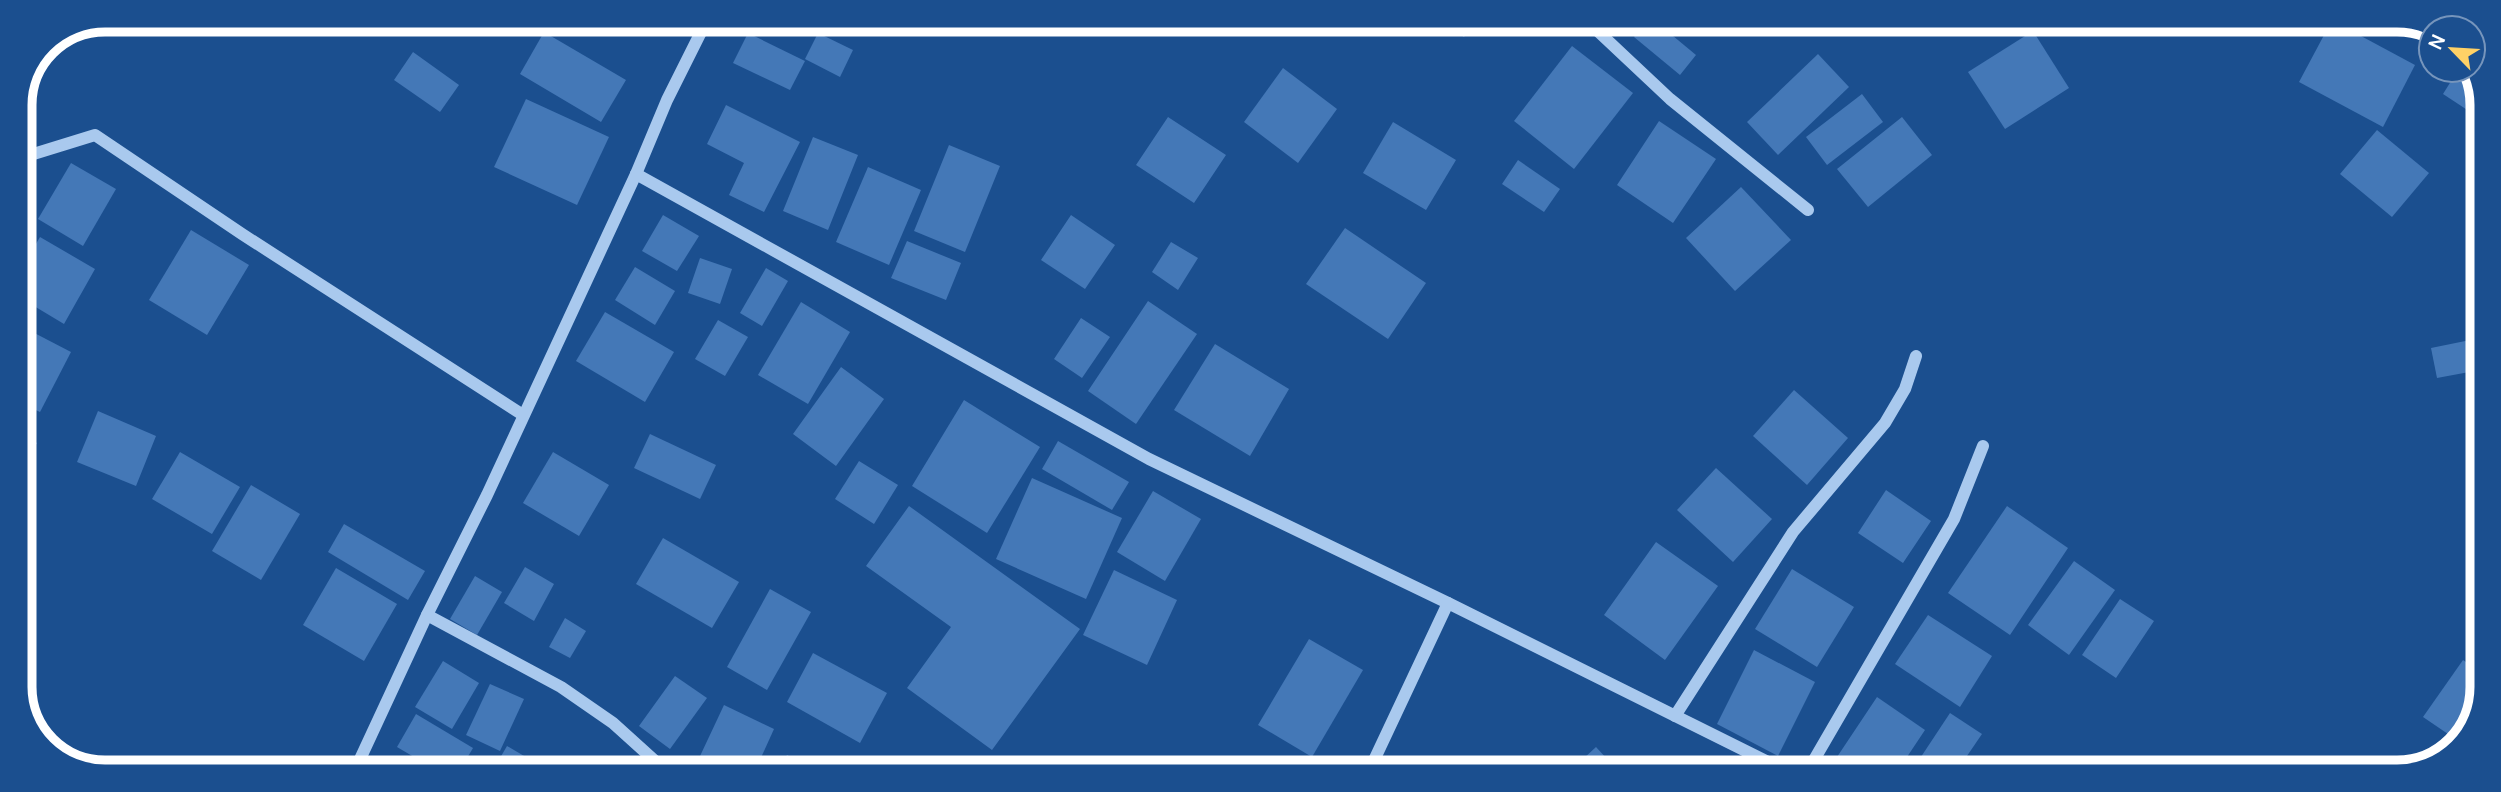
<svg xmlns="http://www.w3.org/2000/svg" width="2501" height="792" viewBox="0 0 2501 792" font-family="Manrope,sans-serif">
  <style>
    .building { fill: #4478b7 }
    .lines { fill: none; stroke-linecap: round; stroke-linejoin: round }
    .minor { stroke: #a9c9ee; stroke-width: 12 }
    .rim { fill: none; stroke: #fff; stroke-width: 9 }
  </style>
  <rect width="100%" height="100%" fill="#1b4f8f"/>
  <!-- building -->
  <g class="building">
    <polygon points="1439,21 1475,21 1464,37"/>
    <polygon points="1646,21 1655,21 1696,55 1680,75 1634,37"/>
    <polygon points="1696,21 1724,21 1716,34"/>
    <polygon points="2331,22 2335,22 2415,65 2383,127 2299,82"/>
    <polygon points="2033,31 2069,88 2005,129 1968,72"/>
    <polygon points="544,32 626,80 601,122 520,74"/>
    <polygon points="748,33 805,61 790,90 733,63"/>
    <polygon points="818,33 853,50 840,77 805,59"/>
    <polygon points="1572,46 1633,93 1574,169 1514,121"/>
    <polygon points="413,52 459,85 440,112 394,80"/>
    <polygon points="1818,54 1849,87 1778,155 1747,122"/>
    <polygon points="1283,68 1337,109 1298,163 1244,122"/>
    <polygon points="2458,70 2471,70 2482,98 2481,119 2443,94"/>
    <polygon points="1862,94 1883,122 1827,165 1806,137"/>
    <polygon points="526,99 609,137 577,205 494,167"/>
    <polygon points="726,105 800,142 764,212 729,195 744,163 707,144"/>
    <polygon points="1168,117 1226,155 1194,203 1136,165"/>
    <polygon points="1902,117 1932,155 1868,207 1837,169"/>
    <polygon points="1659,121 1716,159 1673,223 1617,185"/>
    <polygon points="1393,122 1456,160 1426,210 1363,173"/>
    <polygon points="2377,130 2429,173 2392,217 2340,174"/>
    <polygon points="813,137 858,155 828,230 783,211"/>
    <polygon points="949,145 1000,166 965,252 914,231"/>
    <polygon points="1518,160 1560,189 1544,212 1502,184"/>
    <polygon points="71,163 116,189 83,246 38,219"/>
    <polygon points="868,167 921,190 889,265 836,242"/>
    <polygon points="1741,187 1791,240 1735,291 1686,238"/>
    <polygon points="663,215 699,236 677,271 642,251"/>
    <polygon points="1071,215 1115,245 1085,289 1041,260"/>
    <polygon points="1345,228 1426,283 1388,339 1306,284"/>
    <polygon points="191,230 249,265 207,335 149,300"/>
    <polygon points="40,237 95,269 64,324 19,297 19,273"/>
    <polygon points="907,241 961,263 946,300 891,278"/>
    <polygon points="1171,242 1198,258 1178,290 1152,272"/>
    <polygon points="700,258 732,269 720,304 688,293"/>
    <polygon points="635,267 675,291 655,325 615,300"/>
    <polygon points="766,268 788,281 762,326 740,313"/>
    <polygon points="1148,301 1197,334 1136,424 1088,391"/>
    <polygon points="801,302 850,332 808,404 758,375"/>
    <polygon points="605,312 674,352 645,402 576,361"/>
    <polygon points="1081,318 1110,337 1082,378 1054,359"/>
    <polygon points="718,320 748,337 725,376 695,359"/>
    <polygon points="19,325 71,352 40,412 19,402"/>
    <polygon points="2480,338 2480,370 2437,378 2431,348"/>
    <polygon points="1215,344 1289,389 1250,456 1174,410"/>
    <polygon points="841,367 884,399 836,466 793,434"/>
    <polygon points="1794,390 1848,438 1807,485 1753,436"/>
    <polygon points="964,400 1040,447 987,533 912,486"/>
    <polygon points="98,411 156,436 136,486 77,462"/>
    <polygon points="19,433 37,443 19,472"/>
    <polygon points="650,434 716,465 700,499 634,468"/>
    <polygon points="1058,441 1129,482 1112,510 1042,469"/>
    <polygon points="180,452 240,487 212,534 152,499"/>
    <polygon points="553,452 609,485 579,536 523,503"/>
    <polygon points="859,461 898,485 874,524 835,499"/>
    <polygon points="1716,468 1772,519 1733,562 1677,510"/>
    <polygon points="1032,478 1122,518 1086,599 996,559"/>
    <polygon points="251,485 300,514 261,580 212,551"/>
    <polygon points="1886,490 1931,521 1903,563 1858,533"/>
    <polygon points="1153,491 1201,519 1165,581 1117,552"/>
    <polygon points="909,506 1080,629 992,750 907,688 951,627 866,566"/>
    <polygon points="2007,506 2068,548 2010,635 1948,593"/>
    <polygon points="344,524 425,571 408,600 328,552"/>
    <polygon points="663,538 739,582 712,628 636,584"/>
    <polygon points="1656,542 1718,586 1665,660 1604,615"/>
    <polygon points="2074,561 2115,590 2069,655 2028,625"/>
    <polygon points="525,567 554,584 534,621 504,603"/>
    <polygon points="336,568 397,604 364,661 303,625"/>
    <polygon points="1792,569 1854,607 1817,667 1755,629"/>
    <polygon points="1114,570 1177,600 1147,665 1083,635"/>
    <polygon points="475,576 502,592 477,635 450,619"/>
    <polygon points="770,589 811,612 767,690 727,667"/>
    <polygon points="2120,599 2154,621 2116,678 2082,655"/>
    <polygon points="1928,615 1992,656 1960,707 1895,664"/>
    <polygon points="565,618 586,631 570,658 549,647"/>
    <polygon points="1309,639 1363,670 1312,757 1258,725"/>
    <polygon points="1754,650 1815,682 1778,756 1717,724"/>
    <polygon points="813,653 887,693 860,743 787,702"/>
    <polygon points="2463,660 2479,671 2479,691 2448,734 2423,717"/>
    <polygon points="443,661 479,683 452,729 415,707"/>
    <polygon points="675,676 707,698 670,749 639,726"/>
    <polygon points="490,684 524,699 500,751 466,735"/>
    <polygon points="1877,697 1925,730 1897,772 1827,772"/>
    <polygon points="724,705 774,729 755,771 693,771"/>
    <polygon points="1950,713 1982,734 1956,772 1911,772"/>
    <polygon points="416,714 473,748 460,770 436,770 397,747"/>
    <polygon points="2462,726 2466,729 2453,748 2449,746"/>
    <polygon points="507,746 548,770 493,770"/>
    <polygon points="1596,747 1619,772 1569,772"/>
    <polygon points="787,755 816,771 779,771"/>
  </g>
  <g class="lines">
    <!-- minor -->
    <g class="minor">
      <polyline points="1587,21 1670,99 1808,210"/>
      <polyline points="19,172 27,156 95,135 242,234 523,415"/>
      <polyline points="636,174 1149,459 1448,603 1788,772"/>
      <polyline points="427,615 561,687 613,723 665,770"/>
      <polyline points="1675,716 1793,532 1885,423 1905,389 1916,356"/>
      <polyline points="355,770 427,615 487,495 636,174 667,100 707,20"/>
      <polyline points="1369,771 1448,603"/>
      <polyline points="1807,772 1954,519 1983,446"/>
    </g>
  </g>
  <!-- crop -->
  <path d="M0 0H2501V792H0ZM105 32H2397A73 73 0 0 1 2470 105V687A73 73 0 0 1 2397 760H105A73 73 0 0 1 32 687V105A73 73 0 0 1 105 32Z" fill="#1b4f8f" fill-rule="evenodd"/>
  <path class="rim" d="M105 32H2397A73 73 0 0 1 2470 105V687A73 73 0 0 1 2397 760H105A73 73 0 0 1 32 687V105A73 73 0 0 1 105 32Z"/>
  <!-- north arrow -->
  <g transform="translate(2452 49) rotate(295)"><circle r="33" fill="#1b4f8f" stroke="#7695bc" stroke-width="2"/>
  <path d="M0-5L12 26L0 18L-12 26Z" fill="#ffd166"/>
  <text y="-10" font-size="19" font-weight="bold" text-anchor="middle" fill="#ffffff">N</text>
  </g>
</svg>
